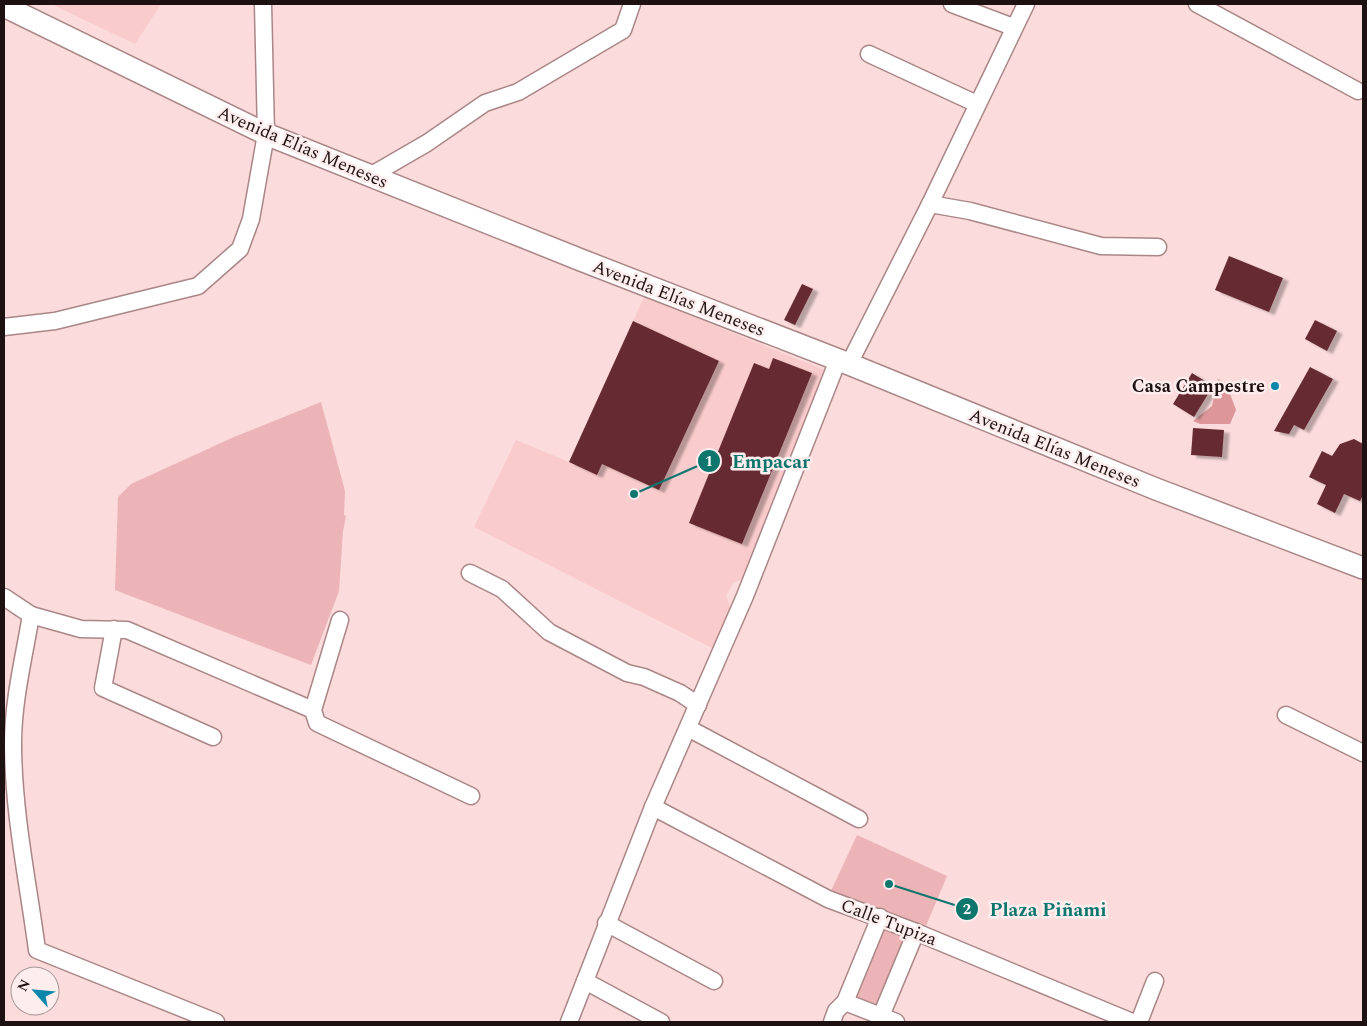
<svg xmlns="http://www.w3.org/2000/svg" width="1367" height="1026" viewBox="0 0 1367 1026" font-family="Spectral,serif">
  <style>
    .built { fill: #facbcc }
    .green { fill: #ecb4b7 }
    .water { fill: #dd979a }
    .building { fill: #662b31; filter: url(#shadow) }
    .lines { fill: none; stroke-linecap: round; stroke-linejoin: round }
    .minor-casing { stroke: #aa8687; stroke-width: 19 }
    .major-casing { stroke: #aa8687; stroke-width: 24 }
    .minor { stroke: #fff; stroke-width: 16 }
    .major { stroke: #fff; stroke-width: 21 }
    .poi-dot { fill: #0a86aa; stroke: #fdeded; stroke-width: 2 }
    .labels { text-anchor: middle; stroke-width: 5; stroke-linejoin: round; paint-order: stroke }
    .street-label { font-size: 18px; fill: #1e1112; stroke: #fdeded }
    .poi-label { font-size: 18px; font-weight: bold; fill: #1e1112; stroke: #fdeded; text-anchor: end }
    .leader { fill: none; stroke: #0f766e; stroke-width: 2 }
    .callout-dot { fill: #0f766e; stroke: #fdeded; stroke-width: 2 }
    .mark-label { font-size: 15px; text-anchor: middle; font-weight: bold; fill: #fff }
    .callout-label { font-size: 19px; text-anchor: middle; font-weight: bold; fill: #0f766e; stroke: #fdeded; stroke-width: 5; stroke-linejoin: round; paint-order: stroke }
  </style>
  <defs>
    <filter id="shadow"><feDropShadow dx="5.5" dy="3" stdDeviation="1" flood-color="#0004"/></filter>
  </defs>
  <rect width="100%" height="100%" fill="#fbdbdc"/>
  <!-- built -->
  <g class="built">
    <polygon points="56,4 161,4 135,44 55,6"/>
    <polygon points="644,297 827,371 746,578 733,583 726,596 731,608 714,649 474,527 516,440 569,462"/>
  </g>
  <!-- green -->
  <g class="green">
    <polygon points="321,402 345,491 344,515 346,516 343,531 339,591 311,665 115,590 118,497 131,484 234,437"/>
    <polygon points="857,835 947,876 926,926 831,891"/>
    <polygon points="883,927 907,936 877,1006 854,997"/>
  </g>
  <!-- water -->
  <polygon class="water" points="1218,379 1226,383 1236,410 1230,424 1200,424 1193,421 1212,406"/>
  <!-- building -->
  <g class="building">
    <polygon points="1229,256 1283,278 1269,312 1215,290"/>
    <polygon points="802,284 813,289 795,325 784,320"/>
    <polygon points="1315,320 1337,331 1327,351 1305,339"/>
    <polygon points="633,321 719,361 659,490 602,464 597,475 569,462"/>
    <polygon points="773,358 812,373 742,544 689,523 754,363 769,369"/>
    <polygon points="1310,367 1333,379 1304,430 1294,425 1289,434 1274,431"/>
    <polygon points="1192,373 1213,386 1194,417 1173,404"/>
    <polygon points="1193,428 1224,430 1222,457 1191,455"/>
    <polygon points="1354,439 1363,444 1363,495 1360,501 1344,494 1335,513 1317,504 1326,485 1309,477 1322,451 1332,456 1340,444"/>
  </g>
  <g class="lines">
    <defs>
      <g id="minor">
        <polyline points="952,4 1013,27"/>
        <polyline points="1197,4 1358,91"/>
        <polyline points="869,54 977,104"/>
        <polyline points="370,176 427,143 485,103 518,92 623,30 632,4"/>
        <polyline points="930,204 970,211 1101,246 1158,247"/>
        <polyline points="4,327 55,321 198,286 240,249 251,219 266,134 263,4"/>
        <polyline points="849,364 930,204 1026,4"/>
        <polyline points="470,573 502,589 549,632 627,673 644,677 680,693 698,705"/>
        <path d="M4,597L31,615C24,657 13,701 13,743C13,812 28,882 37,950L216,1022"/>
        <polyline points="31,615 81,629 127,630 313,710"/>
        <polyline points="340,620 313,710 317,723 471,796"/>
        <polyline points="114,629 103,688 213,737"/>
        <polyline points="1286,715 1363,753"/>
        <polyline points="688,728 859,819"/>
        <polyline points="653,807 828,899 916,932 1132,1022"/>
        <polyline points="606,923 714,981"/>
        <polyline points="585,981 661,1022"/>
        <polyline points="845,1002 896,1022"/>
        <polyline points="881,1016 916,932"/>
        <polyline points="569,1022 653,807 745,596 838,360"/>
        <polyline points="832,1022 836,1011 845,1002 880,917"/>
        <polyline points="1139,1022 1155,981"/>
      </g>
      <polyline id="major" points="4,6 266,134 581,260 849,364 1156,489 1363,568"/>
    </defs>
    <!-- minor casing -->
    <use href="#minor" class="minor-casing"/>
    <!-- major casing -->
    <use href="#major" class="major-casing"/>
    <!-- minor -->
    <use href="#minor" class="minor"/>
    <!-- major -->
    <use href="#major" class="major"/>
  </g>
  <!-- markers -->
  <circle class="poi-dot" cx="1275" cy="386" r="5"/>
  <g class="labels">
    <!-- street labels -->
    <g class="street-label">
      <text transform="translate(303 147) rotate(23)" y="6">Avenida Elías Meneses</text>
      <text transform="translate(679 298) rotate(21)" y="6">Avenida Elías Meneses</text>
      <text transform="translate(1055 448) rotate(22)" y="6">Avenida Elías Meneses</text>
      <text transform="translate(889 922) rotate(21)" y="6">Calle Tupiza</text>
    </g>
    <!-- poi labels -->
    <g class="poi-label">
      <text x="1265" y="392">Casa Campestre</text>
    </g>
  </g>
  <!-- callouts -->
  <path class="leader" d="M634 494L709 461M889 884L967 909"/>
  <g class="callout-dot">
    <circle cx="634" cy="494" r="5"/>
    <circle cx="889" cy="884" r="5"/>
    <circle cx="709" cy="461" r="12"/>
    <circle cx="967" cy="909" r="12"/>
  </g>
  <g class="mark-label">
    <text x="709" y="466">1</text>
    <text x="967" y="914">2</text>
  </g>
  <g class="callout-label">
    <text x="771" y="468">Empacar</text>
    <text x="1048" y="916">Plaza Piñami</text>
  </g>
  <!-- border -->
  <rect width="1367" height="1026" fill="none" stroke="#1e1112" stroke-width="10"/>
  <!-- north arrow -->
  <g transform="translate(35 991) rotate(297)"><circle r="24" fill="#fdeded" stroke="#a49595"/>
  <path d="M0-4L9 19L0 12L-9 19Z" fill="#0a86aa"/>
  <text y="-8" font-size="14" font-weight="bold" text-anchor="middle" fill="#1e1112">N</text>
  </g>
</svg>
